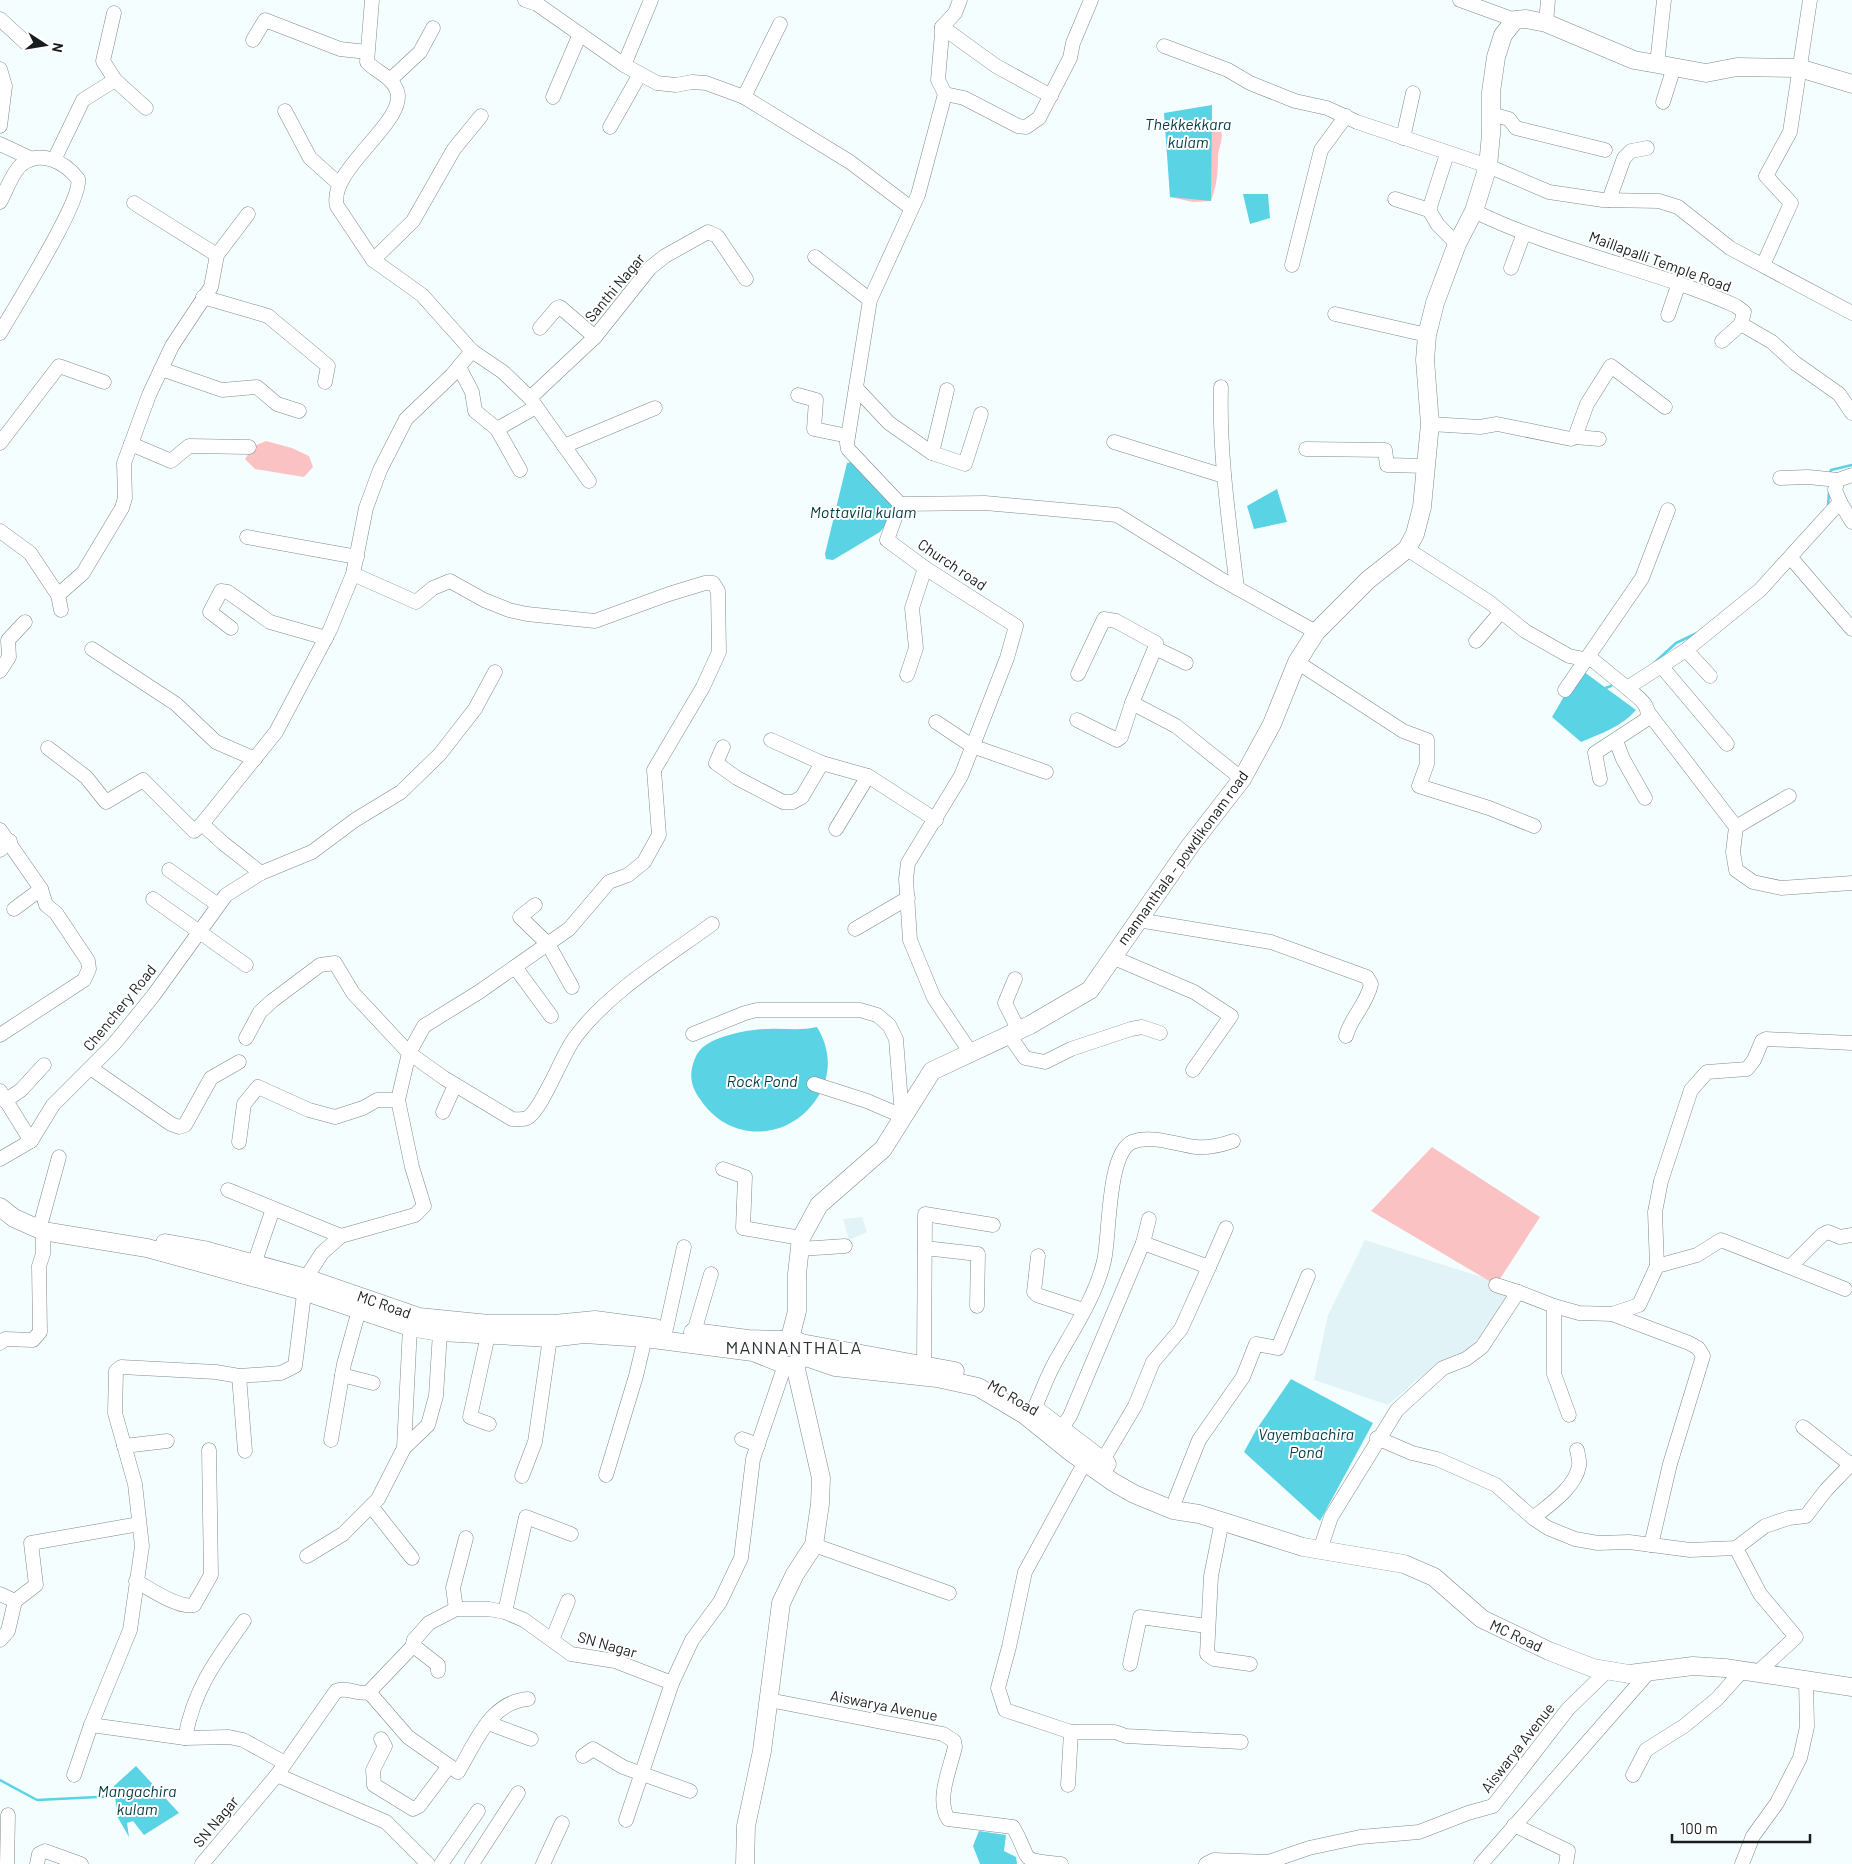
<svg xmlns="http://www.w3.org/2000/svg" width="1852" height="1864" viewBox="0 0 1852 1864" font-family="Barlow,sans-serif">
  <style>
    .built { fill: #e1f3f6 }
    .green { fill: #fbc2c3 }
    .water { fill: #5ad3e5 }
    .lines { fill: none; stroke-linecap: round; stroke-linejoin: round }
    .stream { stroke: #5ad3e5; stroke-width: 2.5 }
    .minor-casing { stroke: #828a8b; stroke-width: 15 }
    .major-casing { stroke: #828a8b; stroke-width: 19 }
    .minor { stroke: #fff; stroke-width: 14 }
    .major { stroke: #fff; stroke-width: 18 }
    .labels { text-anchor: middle; stroke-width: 4; stroke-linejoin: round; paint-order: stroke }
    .street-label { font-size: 15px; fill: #1a1d1e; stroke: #fff }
    .water-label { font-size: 16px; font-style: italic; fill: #003c43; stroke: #fff }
    .quarter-label { font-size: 18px; letter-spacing: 1px; fill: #2a3132; stroke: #fff }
  </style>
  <rect width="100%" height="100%" fill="#f5feff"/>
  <!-- built -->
  <g class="built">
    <polygon points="862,1217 867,1232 849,1240 843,1219"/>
    <polygon points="1365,1240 1494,1281 1508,1292 1499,1312 1483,1334 1462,1355 1435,1368 1414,1382 1388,1405 1314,1380 1328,1315"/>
  </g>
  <!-- green -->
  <g class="green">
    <path d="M1192,117C1199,120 1212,121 1218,126C1226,134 1219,146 1218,156C1218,174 1217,184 1211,201L1193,202L1170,197L1169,168Z"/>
    <polygon points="266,441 292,448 309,456 313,467 304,477 255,469 245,459 254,446"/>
    <polygon points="1432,1147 1540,1217 1496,1285 1371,1211"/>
  </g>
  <!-- water -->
  <g class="water">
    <polygon points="1212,105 1211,201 1170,197 1164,113"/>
    <polygon points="1243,194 1268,194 1270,218 1250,224"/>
    <polygon points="852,462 893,505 885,526 880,532 833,560 826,559 825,554 847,463"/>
    <polygon points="1277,489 1287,522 1254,529 1247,506"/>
    <path d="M1580,669L1636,710C1621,727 1602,733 1581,742L1552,717Z"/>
    <path d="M817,1027C830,1048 832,1073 819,1095C792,1141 730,1145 700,1099C692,1088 689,1077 693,1064C696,1054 700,1048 709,1043C723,1035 751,1029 768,1029C785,1028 800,1031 817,1027Z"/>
    <polygon points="1291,1379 1373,1423 1320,1521 1244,1452 1256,1430"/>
    <polygon points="136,1766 179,1813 144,1835 133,1821 127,1823 129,1837 117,1816 114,1786"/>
    <polygon points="979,1831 1006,1835 1004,1851 1016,1857 1017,1864 980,1864 973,1846"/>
  </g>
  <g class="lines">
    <!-- stream -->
    <g class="stream">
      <polyline points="1830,474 1831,470 1852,465"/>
      <polyline points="1828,507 1829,492"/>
      <polyline points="1653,664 1676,643 1697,633"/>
      <polyline points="1603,689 1611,686"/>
      <polyline points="0,1780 37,1800 118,1796"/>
    </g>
    <defs>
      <g id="minor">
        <path d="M372,0L367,62C376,72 392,76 397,91C408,121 327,170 337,206L373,260L422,295L472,351L452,375L406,419L380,470L366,508L353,574L330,630L276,732L202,824L223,843L261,873L312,852L355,820L401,792L440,754L475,709L495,672"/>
        <polyline points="525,0 537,4 624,65 651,0"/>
        <polyline points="1460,0 1515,20"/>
        <polyline points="0,19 26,43"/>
        <polyline points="1546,23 1548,0"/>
        <polyline points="942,27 996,66 1051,96"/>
        <polyline points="253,40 265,20 340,49 367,52"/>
        <polyline points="1164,46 1228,70 1250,83 1295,101 1327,108 1357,122 1488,166 1549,192 1603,200 1659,201 1678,207 1730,248 1852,313"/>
        <polyline points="1657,64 1664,0"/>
        <polyline points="624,65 657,83 676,85 692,82 706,83 744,97 850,162 911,208"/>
        <polyline points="0,69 5,86 0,126"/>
        <polyline points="115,80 146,108"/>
        <polyline points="390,80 420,52 433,28"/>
        <polyline points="945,94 964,98 1018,126 1026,127 1039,118 1070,58 1073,43 1091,0"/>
        <polyline points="553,97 580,34"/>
        <polyline points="744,97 780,24"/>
        <polyline points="1663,102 1674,67"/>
        <polyline points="285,111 310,158 338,183"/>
        <polyline points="1491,114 1509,119 1516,128 1605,150"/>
        <polyline points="610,127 640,74"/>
        <polyline points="1403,138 1413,93"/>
        <polyline points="0,144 32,159"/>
        <polyline points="54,160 83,100 115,80 103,61 114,13"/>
        <polyline points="1395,199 1429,210 1438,225 1457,244"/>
        <polyline points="1609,200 1624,158 1631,151 1647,148"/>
        <path d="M0,202C6,191 12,173 21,165C40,149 65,162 78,179C83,200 14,308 0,333"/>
        <polyline points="134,203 217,255"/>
        <polyline points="1429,210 1447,154"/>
        <path d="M1474,211C1557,252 1651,268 1736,306L1744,312L1741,324L1772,342L1795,363L1839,394L1852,413"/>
        <polyline points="815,257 870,300"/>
        <polyline points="373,260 413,221 454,149 481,116"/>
        <polyline points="1292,265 1321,150 1346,116"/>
        <polyline points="1763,265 1791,203 1766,176 1790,132 1810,0"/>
        <polyline points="1511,268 1524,233"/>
        <polyline points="203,297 268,316 328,366 325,382"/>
        <polyline points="1335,314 1427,335"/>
        <polyline points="1668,315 1679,283"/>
        <polyline points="540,328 557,308 560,307 595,337"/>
        <polyline points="1722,341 1741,324"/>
        <polyline points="472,351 503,372 530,398 589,481"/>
        <polyline points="459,367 472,392 475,411 497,429 520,470"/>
        <polyline points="161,369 222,390 257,387 277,404 299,411"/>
        <path d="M1221,387C1219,454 1229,521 1237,588"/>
        <polyline points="856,388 889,423 932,453 965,464 981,414"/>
        <polyline points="798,395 816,400 814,429 848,436"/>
        <polyline points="530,398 595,337 650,268 665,256 708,232 717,236 746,279"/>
        <polyline points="1430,424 1480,427 1497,424 1571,439 1575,437 1587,404 1611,366 1665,407"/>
        <polyline points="497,429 536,407"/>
        <polyline points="1575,437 1599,439"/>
        <polyline points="1114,442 1224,476"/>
        <polyline points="0,443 59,366 104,382"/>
        <polyline points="131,444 171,461 189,446 249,447"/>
        <polyline points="564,446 655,408"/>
        <polyline points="1306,449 1385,450 1387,465 1426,466"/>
        <polyline points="932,453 947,390"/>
        <polyline points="1780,478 1808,477 1838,480"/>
        <polyline points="1840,502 1852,522"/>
        <polyline points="900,504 887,540 925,568 1016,626 1007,658 961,776 908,863 906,879 910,940 934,998 971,1053"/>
        <polyline points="900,504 848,449 847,443 870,300 918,195 945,94 938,80 942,33 942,27 955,13 960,0"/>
        <polyline points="900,504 985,503 1117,515 1219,578 1316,632"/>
        <polyline points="0,531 30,553 58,595"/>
        <polyline points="247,537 357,557"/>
        <polyline points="1407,549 1489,602 1525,631 1569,656 1594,661 1627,688 1686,650 1760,590 1840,502 1835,490 1838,480 1852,475"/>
        <polyline points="1791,558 1852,629"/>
        <polyline points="61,610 58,595 83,573 122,508 125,498 124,463 149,395 172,346 211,287 217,255 248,214"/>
        <polyline points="231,628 210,612 221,591 228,592 270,622 326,638"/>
        <polyline points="1476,641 1501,612"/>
        <polyline points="92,649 176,704 216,742 255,759"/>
        <polyline points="1686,650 1710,676"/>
        <polyline points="1297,662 1403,731 1427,740 1427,764 1419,786 1489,808 1534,826"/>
        <polyline points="1662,667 1727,744"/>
        <polyline points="0,671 9,657 8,640 25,622"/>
        <polyline points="1078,674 1104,619 1116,621 1156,643 1155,648"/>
        <polyline points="907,675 916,648 912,608 925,568"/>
        <polyline points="1565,690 1642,578 1668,510"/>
        <polyline points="1132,703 1176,726 1242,779"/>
        <polyline points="1648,712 1736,827 1733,852 1736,870 1753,882 1781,888 1852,883"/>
        <polyline points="1077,720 1117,740 1121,737 1132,703 1155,648 1186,663"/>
        <polyline points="936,722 972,746 1046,772"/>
        <polyline points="771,740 822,763 868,776 936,820"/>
        <polyline points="1616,741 1623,759 1645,798"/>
        <polyline points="723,747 716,763 737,778 783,802 793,802 802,797 822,763"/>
        <polyline points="48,748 86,777 106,802 143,780 194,831 202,824"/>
        <path d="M1600,779L1595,753L1647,719C1651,704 1637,697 1627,688"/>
        <polyline points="1736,827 1789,796"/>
        <polyline points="836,829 868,776"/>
        <polyline points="0,830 41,889 46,905 56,913 88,961 89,969 84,980 0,1035"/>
        <polyline points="0,850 10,841"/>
        <polyline points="169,870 218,905"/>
        <polyline points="153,899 246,965"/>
        <polyline points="535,905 520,917 548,944 572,987"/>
        <polyline points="14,909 41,889"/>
        <path d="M1138,920L1271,942L1367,977L1371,984C1367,1004 1351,1017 1346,1036"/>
        <polyline points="855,929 908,898"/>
        <polyline points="1112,957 1194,992 1231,1016 1193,1070"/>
        <polyline points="515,967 551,1016"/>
        <polyline points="1015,979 1005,1003 1019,1031"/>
        <polyline points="693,1034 745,1013 757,1010 860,1010 877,1015 889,1025 896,1039 902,1116 867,1101 814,1084"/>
        <polyline points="1009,1035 1025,1058 1045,1062 1071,1049 1131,1029 1142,1027 1160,1033"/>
        <path d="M246,1038L260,1012L272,1001L320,965L335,963L353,993L409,1053L444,1078L512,1119C517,1119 523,1120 527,1118C542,1110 562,1055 574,1039C607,993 667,957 712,924"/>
        <polyline points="92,1069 171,1124 179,1127 185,1125 211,1078 239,1062"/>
        <polyline points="0,1091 31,1141"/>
        <polyline points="5,1101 21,1090 44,1065"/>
        <polyline points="443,1112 455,1085"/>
        <polyline points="239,1142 244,1104 258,1087 309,1110 335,1117 363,1108 377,1100 398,1100"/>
        <polyline points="0,1159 31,1141 53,1105 114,1044 153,996 226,895 261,873"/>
        <polyline points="723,1169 745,1177 743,1228 801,1238"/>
        <polyline points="228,1190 341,1236"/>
        <polyline points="42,1219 59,1157"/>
        <polyline points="1143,1243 1149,1219"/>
        <polyline points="925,1248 978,1254 977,1306"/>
        <polyline points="800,1249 845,1246"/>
        <polyline points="1038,1256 1034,1292 1037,1295 1083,1310"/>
        <polyline points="254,1264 273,1209"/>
        <polyline points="1657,1266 1655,1212 1661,1181 1691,1090 1707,1072 1747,1069 1754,1060 1762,1041 1766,1039 1852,1043"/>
        <polyline points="1791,1266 1822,1235 1828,1232 1840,1237 1852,1235"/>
        <polyline points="1209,1267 1226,1228"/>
        <polyline points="1518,1292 1554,1306 1579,1313 1612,1314 1689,1343 1698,1348 1703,1356 1670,1464 1651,1545"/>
        <polyline points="1554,1306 1554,1374 1569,1415"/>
        <polyline points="1612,1314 1639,1305 1657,1266 1697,1255 1721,1240 1845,1289"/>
        <polyline points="666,1329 684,1247"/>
        <polyline points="694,1332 711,1274"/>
        <polyline points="488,1335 470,1417 489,1424"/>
        <polyline points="0,1343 5,1339 33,1340 40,1332 39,1266 43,1254 43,1231"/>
        <polyline points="924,1364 925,1214 993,1225"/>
        <polyline points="342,1375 373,1383"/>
        <polyline points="239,1376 245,1451"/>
        <path d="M1034,1409C1042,1392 1048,1373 1058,1357C1075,1327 1096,1295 1104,1261C1110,1235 1107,1154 1132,1142C1151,1134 1177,1145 1196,1147C1208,1148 1222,1145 1233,1141"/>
        <polyline points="1803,1427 1851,1465"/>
        <polyline points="1061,1429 1070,1416 1143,1243 1209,1267 1181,1329 1153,1362 1135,1406 1103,1460"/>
        <polyline points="1377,1438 1412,1453 1437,1459 1496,1485 1533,1518 1548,1528 1575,1539 1598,1543 1629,1542 1690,1550 1736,1548 1765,1526 1789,1518 1806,1516 1826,1490 1852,1463"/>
        <polyline points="742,1439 758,1445"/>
        <polyline points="331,1440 344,1364 359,1310"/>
        <polyline points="124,1446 167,1441"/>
        <polyline points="404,1448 410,1327"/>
        <polyline points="606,1475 636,1376 645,1338"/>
        <polyline points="522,1476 535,1442 550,1338"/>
        <polyline points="1176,1498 1199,1440 1243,1377 1256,1344 1278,1348 1308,1276"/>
        <polyline points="371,1506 412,1558"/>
        <path d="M1533,1518C1549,1505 1575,1488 1579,1466C1580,1461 1578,1455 1577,1450"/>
        <polyline points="1222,1521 1211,1576 1207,1654 1214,1659 1250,1664"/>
        <polyline points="814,1545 949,1593"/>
        <polyline points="1736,1548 1760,1594 1796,1637 1756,1674"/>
        <polyline points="1320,1550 1331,1517 1397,1410 1443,1368 1466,1359 1482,1347 1518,1292 1496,1285"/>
        <polyline points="307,1556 343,1534 378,1499 404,1448 428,1425 436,1396 440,1332"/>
        <path d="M136,1581C150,1589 179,1609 194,1605L211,1575L209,1450"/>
        <polyline points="0,1594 15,1601"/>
        <polyline points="456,1609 453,1588 466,1538"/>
        <polyline points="505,1612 526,1517 571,1534"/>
        <polyline points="0,1640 8,1631 15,1601 36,1585 31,1543 139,1524"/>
        <polyline points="414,1640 415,1647 438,1665 438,1671"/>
        <polyline points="552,1640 568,1601"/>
        <polyline points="1130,1664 1140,1617 1207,1626"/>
        <path d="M369,1692L408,1737L458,1772C476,1742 490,1702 528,1699"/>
        <path d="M769,1700L943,1734L954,1741L955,1747C950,1769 936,1799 948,1819L1013,1827C1033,1861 1016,1860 1061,1864"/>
        <polyline points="488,1723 531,1739"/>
        <polyline points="1071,1732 1005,1710 998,1688 1009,1647 1025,1572 1085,1462"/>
        <path d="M185,1738C194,1689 216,1660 244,1621"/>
        <polyline points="381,1739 385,1746 373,1770 374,1785 413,1809 419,1806 449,1766"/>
        <polyline points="583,1756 593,1749 623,1767 690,1791"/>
        <polyline points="285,1763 243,1740 229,1737 185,1738 91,1725 130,1630 142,1546 135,1484 115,1413 116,1371 121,1367 216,1372 239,1376 281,1373 295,1366 306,1278 322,1253 341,1236 415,1215 424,1206 412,1167 398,1100 409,1053 424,1026 479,992 569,929 609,882 628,875 644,862 659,835 654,770 703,687 719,652 718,591 713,583 705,583 669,594 595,621 527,614 509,610 484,600 450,581 433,588 416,602 353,574"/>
        <polyline points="74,1775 91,1725"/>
        <polyline points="277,1775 386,1822 428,1864"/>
        <polyline points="1633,1775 1646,1750 1684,1726 1717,1699 1742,1671"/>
        <polyline points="1068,1785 1071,1732 1115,1732 1126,1736 1241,1742"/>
        <polyline points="626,1820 672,1683"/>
        <polyline points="1514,1825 1568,1851 1566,1864"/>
        <polyline points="7,1864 8,1815"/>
        <polyline points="37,1864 39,1854 45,1851 81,1864"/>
        <path d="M202,1864L277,1775L336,1691C348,1686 358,1696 369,1692L412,1647L414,1640L429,1623L456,1609H489L505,1612L524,1620L571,1654L615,1661L672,1683L692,1640L720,1602L741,1558L753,1459L785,1365"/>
        <polyline points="441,1864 478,1811"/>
        <polyline points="472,1864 518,1793"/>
        <polyline points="543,1864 562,1823"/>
        <polyline points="1206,1864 1214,1860 1268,1862 1309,1848 1360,1837 1419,1832 1468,1813 1493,1806 1568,1709 1608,1670"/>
        <polyline points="1481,1864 1648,1673"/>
        <polyline points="1742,1864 1753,1836 1777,1803 1800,1758 1807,1727 1806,1680"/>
      </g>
      <g id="major">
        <polyline points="0,1207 14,1218 43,1231 147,1248 303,1291 410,1327 440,1332 550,1338 584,1334 645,1338 753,1352 788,1366 795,1365 803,1356 801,1343 794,1339 782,1340 777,1348 779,1362"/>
        <polyline points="165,1243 204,1250 306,1278 419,1317 489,1324 554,1324 595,1320 655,1328"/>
        <polyline points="693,1332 748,1339 782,1340"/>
        <polyline points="790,1338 797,1311 797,1274 801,1238 819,1205 883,1149 932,1071 1030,1025 1090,990 1190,846 1242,779 1272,724 1297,662 1316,632 1368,580 1407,549 1415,534 1422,507 1430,424 1425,360 1427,335 1435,303 1457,244 1474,211 1488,166 1491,134 1491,92 1496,57 1503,35 1515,20 1526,19 1546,23 1634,60 1657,64 1706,73 1737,67 1799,68 1852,84"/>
        <polyline points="801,1343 955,1371"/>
        <polyline points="803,1356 835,1367 937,1378 978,1387 1025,1415 1072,1453 1113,1482 1134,1494 1173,1510 1199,1514 1303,1547 1404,1564 1434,1577 1482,1619 1549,1651 1593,1668 1629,1674 1693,1666 1725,1668 1852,1687"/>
        <polyline points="1036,1410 1107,1464"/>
        <polyline points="745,1864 746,1826 762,1751 781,1603 795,1574 814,1545 820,1504 821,1478 795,1365"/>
      </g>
    </defs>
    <!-- minor casing -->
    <use href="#minor" class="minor-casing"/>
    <!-- major casing -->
    <use href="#major" class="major-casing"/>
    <!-- minor -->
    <use href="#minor" class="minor"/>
    <!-- major -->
    <use href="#major" class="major"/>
  </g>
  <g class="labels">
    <!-- street labels -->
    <g class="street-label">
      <text transform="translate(1660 262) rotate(20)" y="5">Maillapalli Temple Road</text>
      <text transform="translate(615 288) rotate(-50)" y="5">Santhi Nagar</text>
      <text transform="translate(952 565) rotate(34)" y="5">Church road</text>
      <text transform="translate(1183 858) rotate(-54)" y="5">mannanthala - powdikonam road</text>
      <text transform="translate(120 1008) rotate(-51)" y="5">Chenchery Road</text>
      <text transform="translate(384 1305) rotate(19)" y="5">MC Road</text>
      <text transform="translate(1013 1398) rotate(30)" y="5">MC Road</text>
      <text transform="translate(1516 1636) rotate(25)" y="5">MC Road</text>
      <text transform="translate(607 1645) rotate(16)" y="5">SN Nagar</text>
      <text transform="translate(884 1706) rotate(11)" y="5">Aiswarya Avenue</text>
      <text transform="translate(1518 1748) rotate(-52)" y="5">Aiswarya Avenue</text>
      <text transform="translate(216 1822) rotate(-50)" y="5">SN Nagar</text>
    </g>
    <!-- water labels -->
    <g class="water-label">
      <text x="1188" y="130">Thekkekkara<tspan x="1188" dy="18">kulam</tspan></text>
      <text x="863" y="518">Mottavila kulam</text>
      <text x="762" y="1087">Rock Pond</text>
      <text x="1306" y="1440">Vayembachira<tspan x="1306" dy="18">Pond</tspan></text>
      <text x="137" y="1797">Mangachira<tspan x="137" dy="18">kulam</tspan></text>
    </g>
    <!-- quarter labels -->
    <g class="quarter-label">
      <text x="794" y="1354">MANNANTHALA</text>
    </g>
  </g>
  <!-- north arrow -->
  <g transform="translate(45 45) rotate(102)" stroke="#ffffff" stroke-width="4" paint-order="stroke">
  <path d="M0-4L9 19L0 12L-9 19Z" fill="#1a1d1e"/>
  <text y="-8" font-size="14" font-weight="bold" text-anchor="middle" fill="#1a1d1e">N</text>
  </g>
  <!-- scale -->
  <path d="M1672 1834v8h138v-8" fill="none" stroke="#1a1d1e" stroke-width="2.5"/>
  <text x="1680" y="1834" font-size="15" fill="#1a1d1e" stroke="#ffffff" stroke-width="4" paint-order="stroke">100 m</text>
</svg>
